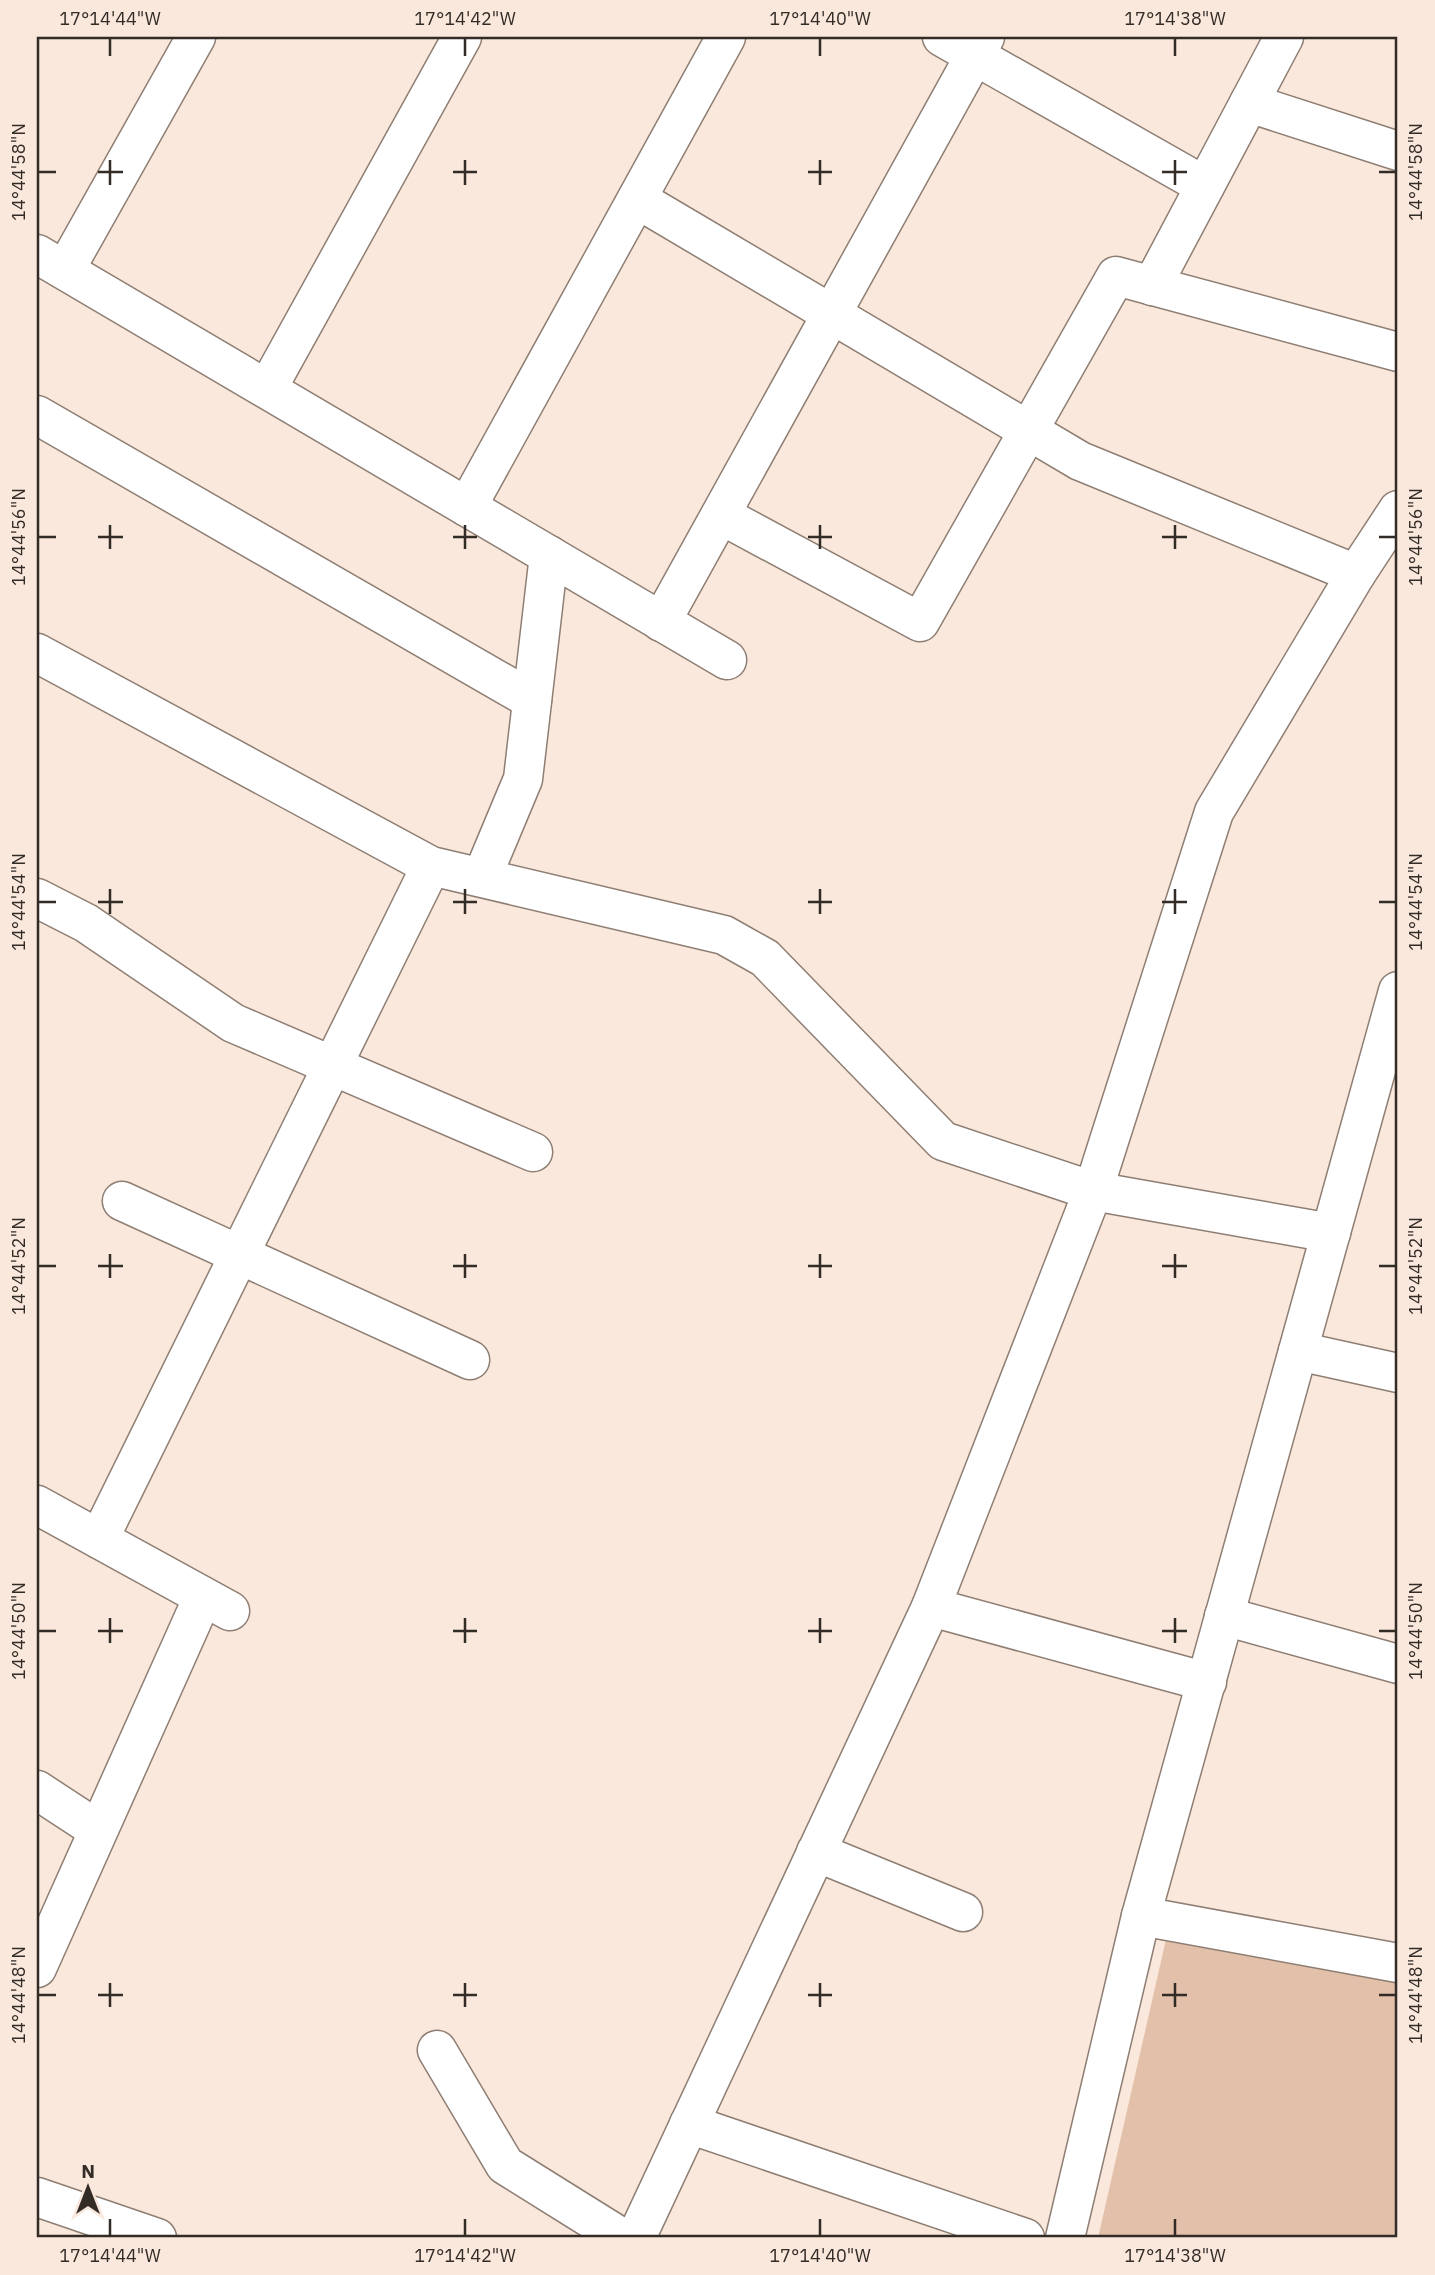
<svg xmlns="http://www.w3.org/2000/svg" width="1435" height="2275" viewBox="0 0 1435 2275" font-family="'IBM Plex Sans',sans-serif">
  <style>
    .green { fill: #e3c0a9 }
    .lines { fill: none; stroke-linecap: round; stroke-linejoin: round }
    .minor-casing { stroke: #8e7e73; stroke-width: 41 }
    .minor { stroke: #fff; stroke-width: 38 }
    .ticks { fill: none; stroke: #322b26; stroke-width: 2.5 }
    .neatline { fill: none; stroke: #322b26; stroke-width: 2.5 }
    .ticks-label { font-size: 18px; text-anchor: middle; fill: #322b26 }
  </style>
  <rect width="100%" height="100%" fill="#fae8dc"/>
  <!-- green -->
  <polygon class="green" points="1167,1935 1398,1972 1398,2238 1098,2238"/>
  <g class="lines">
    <defs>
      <g id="minor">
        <polyline points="942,37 1205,186"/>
        <polyline points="1249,103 1398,151"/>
        <polyline points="637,199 1080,461 1356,574"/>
        <polyline points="37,254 727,660"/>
        <polyline points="65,270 196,37"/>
        <polyline points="1152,286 1284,37"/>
        <polyline points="267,389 462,37"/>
        <polyline points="37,415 532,700"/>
        <polyline points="467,507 726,37"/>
        <polyline points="721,515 920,622 1116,276 1398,352"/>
        <polyline points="661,622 985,37"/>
        <polyline points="37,653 431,866 724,935 765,958 943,1141 1093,1191 1331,1233"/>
        <polyline points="482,877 523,779 549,555"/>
        <polyline points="37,898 86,923 233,1023 533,1152"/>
        <polyline points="122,1201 470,1360"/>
        <polyline points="1298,1351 1398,1373"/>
        <polyline points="37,1505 230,1611"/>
        <polyline points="99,1539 431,866"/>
        <polyline points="931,1607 1207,1682"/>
        <polyline points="1224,1616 1398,1664"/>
        <polyline points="37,1790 98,1830"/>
        <polyline points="816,1852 963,1912"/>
        <polyline points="1141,1916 1398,1963"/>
        <polyline points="37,1968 203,1597"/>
        <polyline points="437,2050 505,2165 622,2238"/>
        <polyline points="689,2124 1025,2238"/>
        <polyline points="37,2197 157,2238"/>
        <polyline points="636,2238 931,1607 1093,1191 1214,812 1356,574 1398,510"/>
        <polyline points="1065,2238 1141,1916 1398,991"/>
      </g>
    </defs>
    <!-- minor casing -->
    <use href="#minor" class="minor-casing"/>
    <!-- minor -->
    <use href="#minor" class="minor"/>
  </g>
  <!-- ticks -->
  <path class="ticks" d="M110,38V56M465,38V56M820,38V56M1175,38V56M110,160V185M465,160V185M820,160V185M1175,160V185M38,172H56M98,172H123M453,172H477M808,172H832M1162,172H1187M1379,172H1396M110,525V549M465,525V549M820,525V549M1175,525V549M38,537H56M98,537H123M453,537H477M808,537H832M1162,537H1187M1379,537H1396M110,889V914M465,889V914M820,889V914M1175,889V914M38,902H56M98,902H123M453,902H477M808,902H832M1162,902H1187M1379,902H1396M110,1254V1278M465,1254V1278M820,1254V1278M1175,1254V1278M38,1266H56M98,1266H123M453,1266H477M808,1266H832M1162,1266H1187M1379,1266H1396M110,1618V1643M465,1618V1643M820,1618V1643M1175,1618V1643M38,1631H56M98,1631H123M453,1631H477M808,1631H832M1162,1631H1187M1379,1631H1396M110,1983V2007M465,1983V2007M820,1983V2007M1175,1983V2007M38,1995H56M98,1995H123M453,1995H477M808,1995H832M1162,1995H1187M1379,1995H1396M110,2219V2236M465,2219V2236M820,2219V2236M1175,2219V2236"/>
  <!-- border -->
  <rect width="1435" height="2275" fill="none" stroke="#fae8dc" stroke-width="77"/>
  <!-- north arrow -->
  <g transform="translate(88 2188)" stroke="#fae8dc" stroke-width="5" paint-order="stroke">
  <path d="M0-5L12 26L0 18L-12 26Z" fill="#322b26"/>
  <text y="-10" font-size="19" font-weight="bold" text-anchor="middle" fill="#322b26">N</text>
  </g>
  <rect x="38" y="38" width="1358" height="2198" class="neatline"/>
  <g class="ticks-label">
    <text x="110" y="25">17°14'44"W</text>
    <text x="465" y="25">17°14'42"W</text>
    <text x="820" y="25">17°14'40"W</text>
    <text x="1175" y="25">17°14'38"W</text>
    <text transform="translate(19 172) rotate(-90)" y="6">14°44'58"N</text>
    <text transform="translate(1416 172) rotate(-90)" y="6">14°44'58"N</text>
    <text transform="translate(19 537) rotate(-90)" y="6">14°44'56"N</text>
    <text transform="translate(1416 537) rotate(-90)" y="6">14°44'56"N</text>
    <text transform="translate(19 902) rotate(-90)" y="6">14°44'54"N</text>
    <text transform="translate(1416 902) rotate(-90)" y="6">14°44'54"N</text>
    <text transform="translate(19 1266) rotate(-90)" y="6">14°44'52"N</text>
    <text transform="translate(1416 1266) rotate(-90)" y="6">14°44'52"N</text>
    <text transform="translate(19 1631) rotate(-90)" y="6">14°44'50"N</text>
    <text transform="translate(1416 1631) rotate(-90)" y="6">14°44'50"N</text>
    <text transform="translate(19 1995) rotate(-90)" y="6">14°44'48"N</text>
    <text transform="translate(1416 1995) rotate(-90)" y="6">14°44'48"N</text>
    <text x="110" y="2262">17°14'44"W</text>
    <text x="465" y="2262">17°14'42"W</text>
    <text x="820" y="2262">17°14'40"W</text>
    <text x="1175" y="2262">17°14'38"W</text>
  </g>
</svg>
